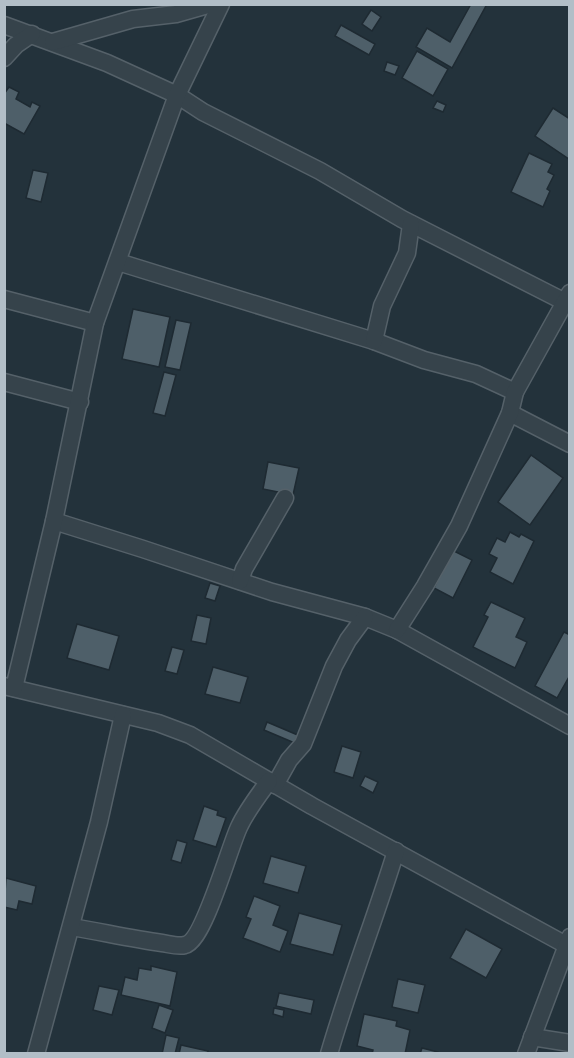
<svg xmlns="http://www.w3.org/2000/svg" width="574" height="1058" viewBox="0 0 574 1058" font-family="Montserrat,sans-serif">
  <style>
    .building { fill: #4e5f69; stroke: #1e2a32; stroke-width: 1.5 }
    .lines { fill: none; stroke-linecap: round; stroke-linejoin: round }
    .minor-casing { stroke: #556169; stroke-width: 19 }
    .minor { stroke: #36434b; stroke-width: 16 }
  </style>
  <rect width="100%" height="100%" fill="#23323b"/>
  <!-- building -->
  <g class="building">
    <polygon points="471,4 487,4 452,68 416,47 427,28 450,42"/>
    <polygon points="371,10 381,17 372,31 362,24"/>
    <polygon points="341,25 375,44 369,55 335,36"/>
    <polygon points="417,51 448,69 433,96 402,78"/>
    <polygon points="387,62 399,66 395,75 384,71"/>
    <polygon points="9,87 19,92 16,99 30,107 32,102 40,106 24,134 4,123 4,94"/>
    <polygon points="437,101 446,105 443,112 433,108"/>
    <polygon points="553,108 570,119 569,159 535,136"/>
    <polygon points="529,153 552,164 548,172 554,175 547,189 550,191 543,207 511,192"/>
    <polygon points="33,170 48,173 41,202 26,198"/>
    <polygon points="133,309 170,317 159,367 122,359"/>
    <polygon points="176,320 191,323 180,370 165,367"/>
    <polygon points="164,372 176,375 165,416 153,413"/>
    <polygon points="531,455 563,478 530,525 498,502"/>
    <polygon points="268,462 299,468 293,495 263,489"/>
    <polygon points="510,532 519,537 521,534 534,541 513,584 490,572 497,558 489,554 497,538 505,542"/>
    <polygon points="452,550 472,560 453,598 434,588"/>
    <polygon points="210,583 220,586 215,601 205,598"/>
    <polygon points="491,602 525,618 516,637 527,642 515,668 473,647 488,617 484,615"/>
    <polygon points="197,615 211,618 206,644 191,641"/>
    <polygon points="77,624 119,636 109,670 67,658"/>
    <polygon points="564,632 570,635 570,675 557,698 535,686"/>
    <polygon points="172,647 184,650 177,674 165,671"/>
    <polygon points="213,667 248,677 240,703 205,694"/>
    <polygon points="267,722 300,736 297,744 264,730"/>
    <polygon points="342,746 361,752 353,778 334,772"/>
    <polygon points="365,776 378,782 373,793 360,786"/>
    <polygon points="204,806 218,811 217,815 226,818 216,847 193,840"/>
    <polygon points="177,840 187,843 181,863 171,860"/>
    <polygon points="271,856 306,866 298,893 263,883"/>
    <polygon points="6,878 36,886 32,904 19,901 17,910 4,907"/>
    <polygon points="254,896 280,906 273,925 288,931 280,952 243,938 251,919 246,917"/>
    <polygon points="299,913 342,925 333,955 290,944"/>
    <polygon points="466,929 502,949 486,978 450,958"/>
    <polygon points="151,966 177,972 170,1006 121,995 125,977 137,980 139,968 151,970"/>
    <polygon points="398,979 425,985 418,1013 392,1007"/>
    <polygon points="99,986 119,990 112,1015 93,1010"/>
    <polygon points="279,993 314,1000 311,1014 276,1006"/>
    <polygon points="159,1005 173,1010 165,1033 152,1028"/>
    <polygon points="274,1008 284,1010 283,1017 273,1014"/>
    <polygon points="364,1014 397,1021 396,1026 410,1030 405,1054 372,1054 373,1050 357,1046"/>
    <polygon points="166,1035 179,1038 175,1054 162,1054"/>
    <polygon points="181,1045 208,1051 207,1054 179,1054"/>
    <polygon points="422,1048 438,1052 438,1054 420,1054"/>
  </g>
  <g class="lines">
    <defs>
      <g id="minor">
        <polyline points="4,25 107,63 177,95 203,112 320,171 402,219 565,302"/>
        <polyline points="53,42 133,19 176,14 211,4"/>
        <polyline points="4,58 16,45 32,34"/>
        <polyline points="118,262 374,341 424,360 476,374 515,392"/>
        <polyline points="4,299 95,323"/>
        <polyline points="374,341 382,306 407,253 411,224"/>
        <polyline points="4,382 80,402"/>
        <polyline points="510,413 570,444"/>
        <polyline points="54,521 143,549 272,592 365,617 397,630 570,726"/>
        <polyline points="240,581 244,569 285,498"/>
        <polyline points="397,630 425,586 459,526 510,413 515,392 570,293"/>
        <polyline points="4,686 158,723 190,735 312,806 566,945"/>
        <polyline points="14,688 54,521 95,323 177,95 221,4"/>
        <polyline points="275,785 289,760 303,744 334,666 348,640 365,617"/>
        <path d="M72,927C102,932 132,939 162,943C169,944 178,947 185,945C204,941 229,848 239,827C247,810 258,796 269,781"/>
        <polyline points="532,1037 570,1043"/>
        <polyline points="36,1054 99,822 123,715"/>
        <path d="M329,1054C349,985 375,919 396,851"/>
        <polyline points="526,1054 570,937"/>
      </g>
    </defs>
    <!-- minor casing -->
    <use href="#minor" class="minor-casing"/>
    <!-- minor -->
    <use href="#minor" class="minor"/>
  </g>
  <!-- border -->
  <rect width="574" height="1058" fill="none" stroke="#b2bec7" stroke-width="12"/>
</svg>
